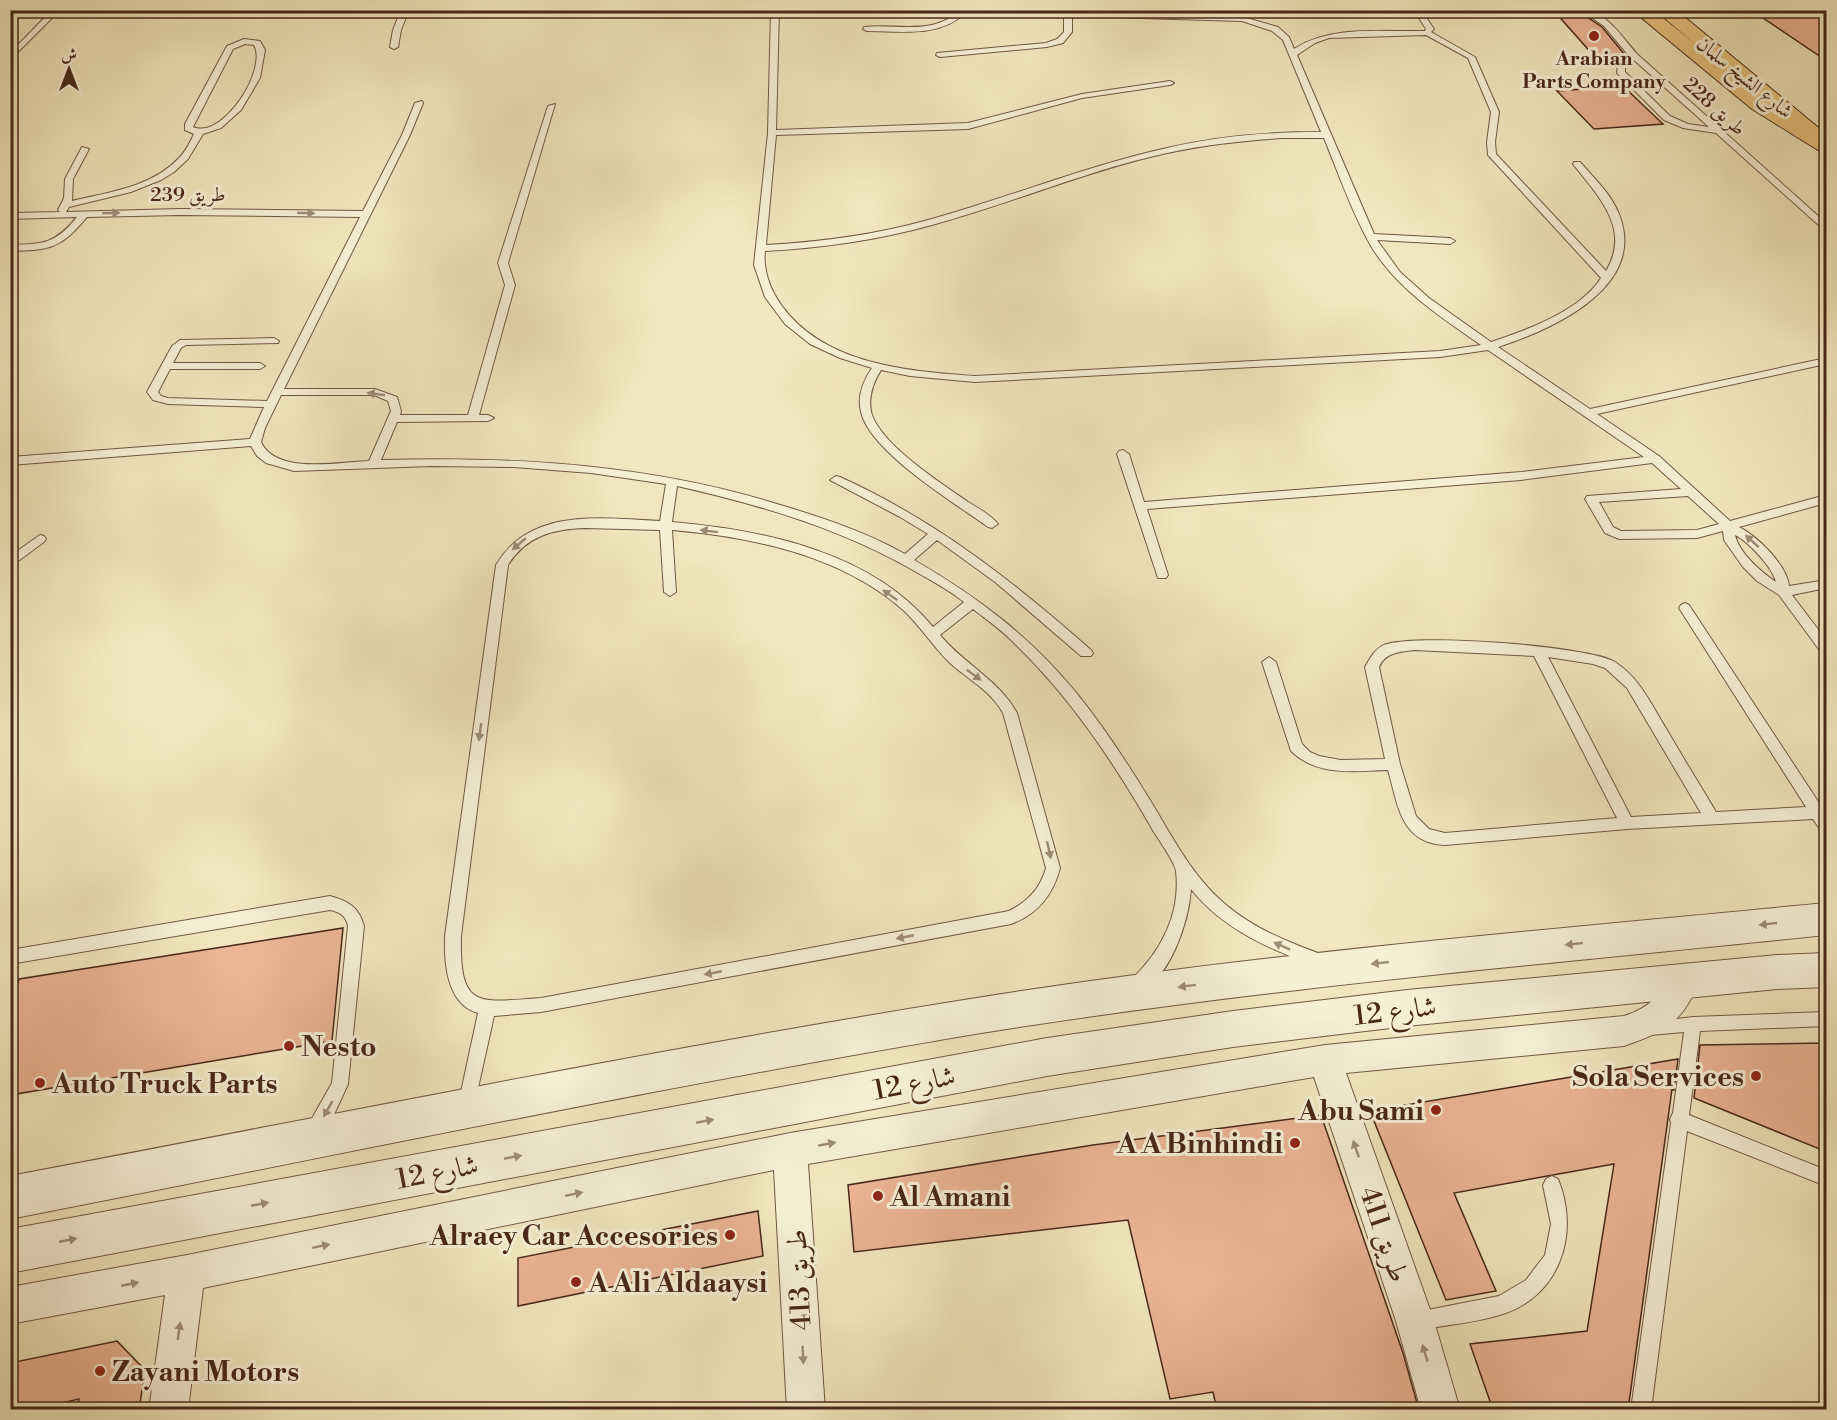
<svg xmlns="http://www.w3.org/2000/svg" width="1837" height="1420" viewBox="0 0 1837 1420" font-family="'Libre Bodoni',Amiri,serif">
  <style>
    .building { fill: #eab495; stroke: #472718; stroke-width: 1.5 }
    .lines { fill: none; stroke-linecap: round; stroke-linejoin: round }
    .service-casing { stroke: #725741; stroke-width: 2 }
    .minor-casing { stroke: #725741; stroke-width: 2 }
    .tertiary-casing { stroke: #725741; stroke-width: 2 }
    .primary-casing { stroke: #472718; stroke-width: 2 }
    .motorway-casing { stroke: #472718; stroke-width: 2 }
    .service { fill: #f6efd4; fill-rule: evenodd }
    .minor { fill: #f6efd4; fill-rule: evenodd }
    .tertiary { fill: #f6efd4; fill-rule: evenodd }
    .primary { fill: #e8c37e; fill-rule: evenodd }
    .motorway { fill: #e8c37e; fill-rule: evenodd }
    .oneway { fill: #9e8b76 }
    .poi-dot { fill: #8f2418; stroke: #f6efd4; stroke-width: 2 }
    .labels { text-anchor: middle; stroke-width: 6; stroke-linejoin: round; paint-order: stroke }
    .far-poi-label { font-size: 20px; font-weight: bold; fill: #472718; stroke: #f6efd4 }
    .far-street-label { font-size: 20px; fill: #472718; stroke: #f6efd4 }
    .near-street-label { font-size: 28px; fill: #472718; stroke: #f6efd4 }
    .near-poi-label { font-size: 28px; font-weight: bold; fill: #472718; stroke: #f6efd4; text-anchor: start }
  </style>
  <rect width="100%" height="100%" fill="#f1e6bd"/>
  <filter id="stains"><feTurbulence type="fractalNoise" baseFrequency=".00333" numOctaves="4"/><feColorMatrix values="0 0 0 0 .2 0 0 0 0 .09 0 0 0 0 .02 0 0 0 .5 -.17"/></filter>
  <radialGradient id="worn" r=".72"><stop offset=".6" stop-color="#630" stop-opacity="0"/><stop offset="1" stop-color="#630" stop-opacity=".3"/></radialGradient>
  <!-- building -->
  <g class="building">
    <polygon points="1751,10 1807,10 1827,24 1827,61"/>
    <polygon points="1555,12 1587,17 1602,27 1625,55 1594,56"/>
    <polygon points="1623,86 1663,124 1594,129 1557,91"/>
    <polygon points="343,928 332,1041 10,1095 10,1011 19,979"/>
    <polygon points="1827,1043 1827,1152 1694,1098 1700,1045"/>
    <polygon points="1678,1059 1674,1090 1672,1089 1628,1410 1493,1410 1470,1344 1587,1331 1614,1164 1454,1193 1496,1291 1446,1300 1370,1111"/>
    <polygon points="1321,1115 1403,1353 1419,1410 1217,1410 1213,1392 1170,1399 1128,1220 854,1252 848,1185 1093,1145"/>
    <polygon points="758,1211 763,1256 518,1306 518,1258"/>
    <polygon points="117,1341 145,1370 139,1410 77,1410 79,1399 32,1410 10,1410 10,1363"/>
  </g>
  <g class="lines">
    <defs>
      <g id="service">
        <polygon points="52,10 60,10 10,60 10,53"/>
        <polygon points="401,10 409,10 401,30 398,47 394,49 390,47 393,30"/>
        <path d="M771,10H779L776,130L968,123L1082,94L1170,81L1174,83L1170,85L1082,98L968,129L776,135L766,245C820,242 875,235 928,220C1008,198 1086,166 1167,148C1218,136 1270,132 1321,132L1283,40L1272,31L1242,21L1072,16V32L1063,43L1047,47L940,57L936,55L937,53L1046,43L1057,39L1064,32V16L965,13C939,38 900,31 867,31L863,29L864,27C894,23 932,36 957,12L954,10H1045L1243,17L1278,27L1289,37L1294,49C1331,25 1382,32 1425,31L1426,29L1414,10H1421L1434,29L1431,32L1475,57L1499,112L1495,142L1496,154L1606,271C1632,228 1597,195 1573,164L1574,162H1580C1594,178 1611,194 1619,214C1648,287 1553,329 1498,347L1590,409L1826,358V364L1597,414L1659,456L1730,521L1826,495V503L1739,527C1757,536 1787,565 1789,586L1826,580V588L1792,595L1826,640V654L1821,652L1779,595L1757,581L1743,567L1724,540L1723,531L1697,538L1619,539L1605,533L1585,499L1587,496L1681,489L1652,463L1521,480L1147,509L1168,575L1166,578H1158L1117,454L1119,451L1123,450L1129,454L1144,502L1521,472L1644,457L1488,350L1440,357L975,382L910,376L881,370C873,383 867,399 872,415C883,446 941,483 968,502C978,508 991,515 998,524L992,528L988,527C955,503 870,452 861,412C857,396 863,381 872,368L840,358L810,344L785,324L765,297L754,265L768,133ZM1426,35L1468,58L1491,112L1487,142L1488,155L1601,278C1580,311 1527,330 1491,342L1429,298L1400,272L1377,240L1450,244L1455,241L1450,238L1374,234L1297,55L1315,43L1329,38ZM1281,138H1324C1337,170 1349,204 1365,235C1389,284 1438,315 1481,345L1440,351L975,376C908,371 825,365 782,306C770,290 763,270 765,251C822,248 878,240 932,225C1006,205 1076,175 1150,157C1193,146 1237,141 1281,138ZM1688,496L1719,524L1697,530L1621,531L1613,527L1599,502ZM1735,535C1748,541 1773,568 1776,582C1761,572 1739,553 1735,535Z"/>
        <path d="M1581,10C1606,10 1622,37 1637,54L1826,223V230L1823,229L1716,133L1683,128L1664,120L1617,73L1618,63L1629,56L1604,26ZM1634,60L1709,127L1688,124L1670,116L1625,72V66Z"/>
        <path d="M244,39L260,41L265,50L260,78L241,110L221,128L203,134L188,159L174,172L161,180L131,192L69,207L66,212L180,209L363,211L402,135L415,103L422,101L423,103L410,135L284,389H375L397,397L401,411L400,415H468L505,285L498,263L548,106L555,104L508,263L515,285L479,415H488L494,418L488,421L397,422L381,460C518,456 655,465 787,507C826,519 868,533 905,554L928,534L900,517L830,480L836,476L840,477C935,520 1013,581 1091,650L1093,653L1091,656H1081L995,582L937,540L914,560C978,597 1031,637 1078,695C1106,730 1130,767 1153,805C1174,840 1193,877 1225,904C1254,929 1290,943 1326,956L1328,961L1326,966L1320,968C1272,950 1223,930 1191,889C1189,921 1170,981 1136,993L1130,991L1128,986L1130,981C1161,952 1181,914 1176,871C1174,860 1157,838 1151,827C1113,761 1070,697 1015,644C1003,631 987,620 973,609L940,635C964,664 999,680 1017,713L1060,868C1053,895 1038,914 1011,924L541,1012L494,1016L474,1106L472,1112L466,1114L460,1112L458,1106L478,1013C447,1004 444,964 445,936L496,565C530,507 602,518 660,521L666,484L591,473L514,467L432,466L294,471L266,463L257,456L251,446L10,465V457L250,439L264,407L168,404L153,400L147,392L172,346L180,340L274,338L279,341L278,343L186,345L181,348L173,363H260L265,366L260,369H170L158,392L161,396L168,398L267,401L360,217L180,215L87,217C60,249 51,250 10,251V245C44,244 55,244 77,217L10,219V213L60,212L58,210L64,198L65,179L82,147L89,149L73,179L72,201C109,192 152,187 179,158C186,151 190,142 194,134L185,130V124L227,46ZM245,44L254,45C268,69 223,140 193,127L233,49ZM281,395H374L388,401L391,411L369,461C339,462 276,475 261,442L265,428ZM677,486C761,505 843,529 918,573C934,582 950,591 964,602L933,627C872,552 764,530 672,522ZM585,528L660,530L664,592L670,596L676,592L672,530C752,537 840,555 902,609C920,625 933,647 951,664C969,680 991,691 1003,713L1046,868C1040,889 1028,901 1009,911L541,998C479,1002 459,1011 461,936L508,565C526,536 553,529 585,528Z"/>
        <polygon points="40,535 44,536 46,539 44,542 10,567 10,556"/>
        <path d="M1685,603L1689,605L1821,806H1826V833L1821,831L1813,819L1627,829L1445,845C1400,843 1398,804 1388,770C1354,771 1318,777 1291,751L1262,662L1269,657L1276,662L1302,744L1310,752L1319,756L1341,760L1385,759L1365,667C1370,659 1373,651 1382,646C1406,632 1591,646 1615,662C1640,678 1652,706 1667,730C1683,758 1700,785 1716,812L1806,807L1681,611L1679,608L1681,605ZM1415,650L1534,656L1617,818L1445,833L1429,829L1416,816L1400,764L1379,667C1386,652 1399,652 1415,650ZM1548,657L1593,664L1605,668L1627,688L1701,813L1631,817Z"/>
        <path d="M330,896C348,901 359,907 364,926L348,1084L332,1119L321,1135L315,1137L309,1135L306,1129L332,1083L348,926C346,916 340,912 330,910L10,964V950Z"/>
        <polygon points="1826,1012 1826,1026 1700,1031 1689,1115 1826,1170 1826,1186 1687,1131 1651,1410 1631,1410 1671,1123 1670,1119 1673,1113 1684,1032 1650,1035 1644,1033 1642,1028 1644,1023 1693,1017"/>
        <path d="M1552,1176L1558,1179C1580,1232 1561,1295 1503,1314C1476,1323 1445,1325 1417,1330L1410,1328L1408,1321L1410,1314L1417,1312L1499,1296L1526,1280L1545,1255L1551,1224L1543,1185L1546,1179Z"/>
      </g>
      <path id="minor" d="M1683,968L1694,972L1699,982C1681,1024 1666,1031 1624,1046L1346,1073L1434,1321L1460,1410H1421L1396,1321L1314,1077L808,1164L825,1410H787L774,1170L203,1288L188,1410H149L165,1295L10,1324V1287L187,1255L790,1133L1325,1045L1624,1016C1649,1008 1661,995 1672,972Z"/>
      <g id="tertiary">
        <path d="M1826,903V935C1538,965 1249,989 963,1036C644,1090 328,1157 10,1219V1176C328,1116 645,1051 964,1000C1249,954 1538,931 1826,903Z"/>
        <polygon points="1826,953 1826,987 1777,989 1407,1026 1233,1047 1047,1076 10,1273 10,1229 1047,1038 1233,1011 1407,990 1777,955"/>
      </g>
      <polygon id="primary" points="1655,10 1676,10 1826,134 1826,150 1818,149"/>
      <polygon id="motorway" points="1632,10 1653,10 1766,101 1826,136 1826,151 1818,150 1752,109"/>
    </defs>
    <!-- service casing -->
    <use href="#service" class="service-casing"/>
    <!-- minor casing -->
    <use href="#minor" class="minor-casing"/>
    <!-- tertiary casing -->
    <use href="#tertiary" class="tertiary-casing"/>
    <!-- primary casing -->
    <use href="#primary" class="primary-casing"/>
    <!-- motorway casing -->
    <use href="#motorway" class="motorway-casing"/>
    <!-- service -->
    <use href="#service" class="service"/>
    <!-- minor -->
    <use href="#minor" class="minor"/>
    <!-- tertiary -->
    <use href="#tertiary" class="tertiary"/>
    <!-- primary -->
    <use href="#primary" class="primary"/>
    <!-- motorway -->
    <use href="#motorway" class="motorway"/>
  </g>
  <!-- one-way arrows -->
  <defs><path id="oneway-solid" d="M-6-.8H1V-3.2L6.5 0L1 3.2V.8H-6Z" transform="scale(1.5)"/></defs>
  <g class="oneway">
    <use href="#oneway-solid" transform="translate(111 213) rotate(-1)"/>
    <use href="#oneway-solid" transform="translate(306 213) rotate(1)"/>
    <use href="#oneway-solid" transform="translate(376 394) rotate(-172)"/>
    <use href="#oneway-solid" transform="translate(709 531) rotate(-173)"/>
    <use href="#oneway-solid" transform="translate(1752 541) rotate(-138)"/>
    <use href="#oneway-solid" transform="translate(519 544) rotate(139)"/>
    <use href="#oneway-solid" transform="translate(890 595) rotate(-145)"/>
    <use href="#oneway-solid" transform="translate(974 675) rotate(36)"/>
    <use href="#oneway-solid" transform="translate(480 732) rotate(98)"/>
    <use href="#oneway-solid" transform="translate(1049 850) rotate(77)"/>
    <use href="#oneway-solid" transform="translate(1768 924) rotate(174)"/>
    <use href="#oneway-solid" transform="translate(905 937) rotate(169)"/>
    <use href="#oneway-solid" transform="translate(1574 944) rotate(174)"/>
    <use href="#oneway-solid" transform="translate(1282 946) rotate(-156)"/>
    <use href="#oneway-solid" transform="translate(1380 963) rotate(174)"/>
    <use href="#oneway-solid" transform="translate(713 973) rotate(169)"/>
    <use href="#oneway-solid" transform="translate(1187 986) rotate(173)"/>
    <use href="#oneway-solid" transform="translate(328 1109) rotate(120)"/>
    <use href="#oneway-solid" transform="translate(705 1121) rotate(-11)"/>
    <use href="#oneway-solid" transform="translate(827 1144) rotate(-10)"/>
    <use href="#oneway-solid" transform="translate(1356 1149) rotate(-109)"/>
    <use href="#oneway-solid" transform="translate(513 1157) rotate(-11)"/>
    <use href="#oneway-solid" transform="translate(574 1194) rotate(-12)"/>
    <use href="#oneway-solid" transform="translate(260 1204) rotate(-11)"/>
    <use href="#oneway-solid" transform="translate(68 1240) rotate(-11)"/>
    <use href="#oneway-solid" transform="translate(321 1246) rotate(-12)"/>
    <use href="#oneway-solid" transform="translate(130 1284) rotate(-11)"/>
    <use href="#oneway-solid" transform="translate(179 1331) rotate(-82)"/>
    <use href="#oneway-solid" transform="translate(1425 1353) rotate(-107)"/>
    <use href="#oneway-solid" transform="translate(803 1355) rotate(87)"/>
  </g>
  <!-- markers -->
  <g class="poi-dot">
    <circle cx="1594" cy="36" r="6"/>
    <circle cx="289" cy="1046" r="6"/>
    <circle cx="1756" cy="1076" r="6"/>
    <circle cx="40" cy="1083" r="6"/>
    <circle cx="1436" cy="1110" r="6"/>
    <circle cx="1295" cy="1143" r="6"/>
    <circle cx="878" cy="1196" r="6"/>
    <circle cx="730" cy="1235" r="6"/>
    <circle cx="576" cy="1282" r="6"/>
    <circle cx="100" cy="1371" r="6"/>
  </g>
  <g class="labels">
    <!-- far-poi labels -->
    <g class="far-poi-label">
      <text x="1594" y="65">Arabian<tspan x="1594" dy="23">Parts Company</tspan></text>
    </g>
    <!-- far-street labels -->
    <g class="far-street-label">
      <text transform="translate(1745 77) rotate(39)" y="7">شارع الشيخ سلمان</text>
      <text transform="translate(1715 106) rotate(42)" y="7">طريق 228</text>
      <text x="188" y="201">طريق 239</text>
    </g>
    <!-- near-street labels -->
    <g class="near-street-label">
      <text transform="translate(1395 1010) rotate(-7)" y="10">شارع 12</text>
      <text transform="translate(914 1082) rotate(-11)" y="10">شارع 12</text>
      <text transform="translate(437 1171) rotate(-11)" y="10">شارع 12</text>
      <text transform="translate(1385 1234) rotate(71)" y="10">طريق 411</text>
      <text transform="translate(798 1280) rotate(-93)" y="10">طريق 413</text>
    </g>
    <!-- near-poi labels -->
    <g class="near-poi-label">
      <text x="301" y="1056">Nesto</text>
      <text x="1744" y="1086" text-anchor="end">Sola Services</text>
      <text x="52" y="1093">Auto Truck Parts</text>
      <text x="1424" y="1120" text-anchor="end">Abu Sami</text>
      <text x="1283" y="1153" text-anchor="end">A A Binhindi</text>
      <text x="890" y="1206">Al Amani</text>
      <text x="718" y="1245" text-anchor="end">Alraey Car Accesories</text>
      <text x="588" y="1292">A Ali Aldaaysi</text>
      <text x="112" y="1381">Zayani Motors</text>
    </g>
  </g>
  <!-- margin -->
  <rect width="1837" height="1420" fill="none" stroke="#f1e6bd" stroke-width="36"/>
  <rect x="12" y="12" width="1813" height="1396" fill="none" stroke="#472718" stroke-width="3"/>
  <rect x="18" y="18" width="1801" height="1384" fill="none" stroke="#472718" stroke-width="1.5"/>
  <!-- north arrow -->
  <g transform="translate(69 69)" stroke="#f6efd4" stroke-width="4.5" paint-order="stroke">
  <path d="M0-4.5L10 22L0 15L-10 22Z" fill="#472718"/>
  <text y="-9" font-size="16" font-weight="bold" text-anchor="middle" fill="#472718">ش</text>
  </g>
  <rect width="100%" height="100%" filter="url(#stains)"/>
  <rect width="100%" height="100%" fill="url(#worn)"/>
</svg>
